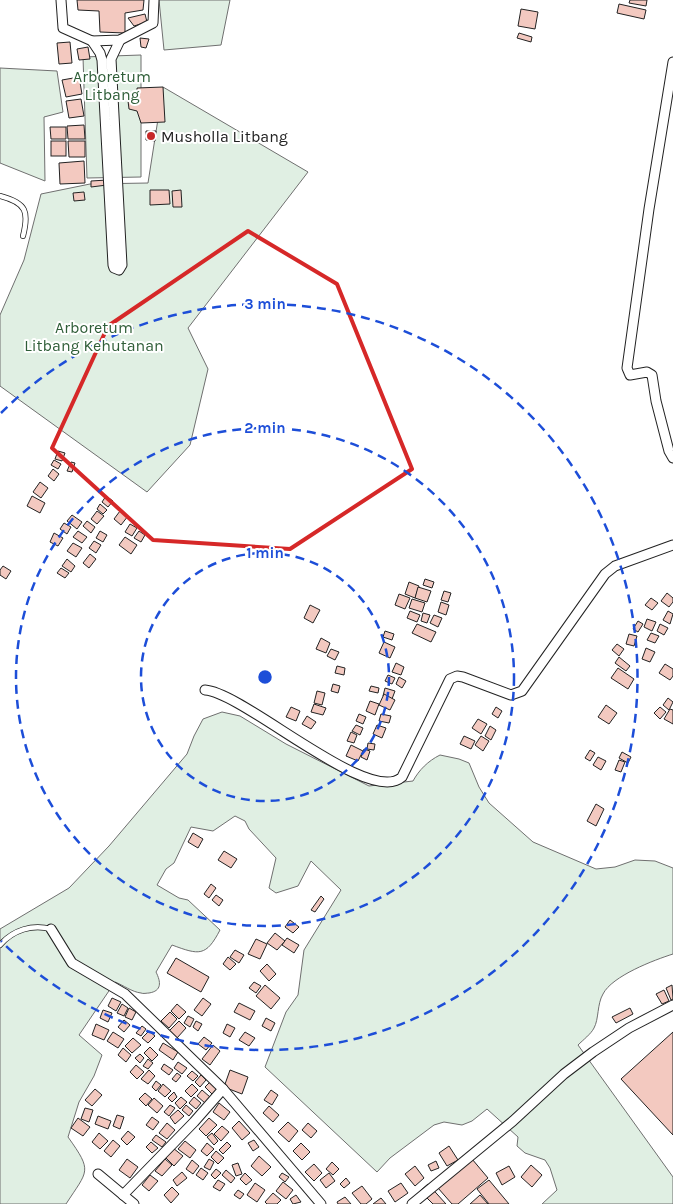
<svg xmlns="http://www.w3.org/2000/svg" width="673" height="1204" viewBox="0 0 673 1204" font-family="Karla,sans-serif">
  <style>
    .green { fill: #e0efe3; stroke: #6f6f6f }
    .building { fill: #f3c9c0; stroke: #222 }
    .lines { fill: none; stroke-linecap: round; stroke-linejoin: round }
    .lane-casing { stroke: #222; stroke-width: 6 }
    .street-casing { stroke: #222; stroke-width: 11 }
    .lane { stroke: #fff; stroke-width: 4.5 }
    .street { stroke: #fff; stroke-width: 9 }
    .marked { fill: none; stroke: #d62828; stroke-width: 4; stroke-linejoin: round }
    .ring { fill: none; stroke: #1d4ed8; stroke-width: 2.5; stroke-dasharray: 9 6 }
    .poi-dot { fill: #c62828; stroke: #fff; stroke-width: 2 }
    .labels { text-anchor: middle; stroke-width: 4; stroke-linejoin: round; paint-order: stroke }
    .park-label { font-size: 16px; fill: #2f5e38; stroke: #fff }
    .poi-label { font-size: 16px; fill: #222; stroke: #fff; text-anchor: start }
    .centre { fill: #1d4ed8; stroke: #fff; stroke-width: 2.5 }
    .ring-label { font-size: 15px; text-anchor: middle; font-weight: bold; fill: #1d4ed8; stroke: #fff; stroke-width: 4; stroke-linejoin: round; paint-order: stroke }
  </style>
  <rect width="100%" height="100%" fill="#fff"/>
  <!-- green -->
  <g class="green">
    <polygon points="159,0 230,0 221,45 164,50"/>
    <polygon points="141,55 141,177 87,178 83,57"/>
    <polygon points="0,68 57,71 63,112 44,117 45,181 0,163"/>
    <polygon points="163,87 308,172 188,328 208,369 190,445 147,492 0,386 0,315 24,260 41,194 90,184 148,183"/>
    <path d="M222,712L240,716L286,744L369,786L413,781C419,770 428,761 440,755L459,759L469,763L479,787L489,803L533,842L596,869L615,867L635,860L655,861L673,868V954C654,960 612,976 603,994C597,1004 599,1019 594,1028C591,1034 583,1040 578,1045L673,1177V1204H542L557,1190L550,1168L545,1160L525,1153L517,1146L518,1137L487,1109L472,1121L462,1125L444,1122L434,1125L390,1158L377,1172L265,1067L286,1012L298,995L304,950L341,890L311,861L298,886L276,893L269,888L276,858L249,829L245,821L235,816L213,831L191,827L174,863L166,869L157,885L179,898L188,900L220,930C206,957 199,955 172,945L156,972C161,982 162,991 149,993C147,993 143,994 141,993C132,992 123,985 115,982L79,1035L102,1055L94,1076L79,1102L68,1137C93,1172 88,1170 66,1204H0V929L69,888L109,846L187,754L194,736L203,719Z"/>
  </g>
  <!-- building -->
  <g class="building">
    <polygon points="77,0 144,0 143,10 125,13 125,33 100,32 99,11 78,10"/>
    <polygon points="630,0 647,0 646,6 629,3"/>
    <polygon points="619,4 646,10 644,19 617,13"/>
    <polygon points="521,9 538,12 535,29 518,26"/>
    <polygon points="145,14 147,22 134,26 128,18"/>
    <polygon points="519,33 532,37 531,42 517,38"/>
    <polygon points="140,38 149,39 146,48 141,47"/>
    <polygon points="70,42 72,63 59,64 57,43"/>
    <polygon points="88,47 90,59 79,60 77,49"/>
    <polygon points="79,77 82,94 66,97 62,80"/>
    <polygon points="163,87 165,122 141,123 137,111 129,109 128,101 138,100 137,88"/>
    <polygon points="81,99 84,116 69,118 66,101"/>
    <polygon points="84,125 85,139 68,139 67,126"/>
    <polygon points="50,127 66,127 66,139 51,139"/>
    <polygon points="146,131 156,131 155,141 146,140"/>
    <rect x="51" y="141" width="15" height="15"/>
    <polygon points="68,141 85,141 85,157 69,157"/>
    <polygon points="84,161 85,183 60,184 59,163"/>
    <polygon points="107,180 107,185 91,187 91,181"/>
    <polygon points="150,190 169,190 170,204 150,205"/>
    <polygon points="181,190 182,207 173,207 172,191"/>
    <polygon points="84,192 85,200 74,201 73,193"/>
    <polygon points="58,451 65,453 62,461 55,459"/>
    <polygon points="54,460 61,464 58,469 51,465"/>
    <polygon points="71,462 75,463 72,472 67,471"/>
    <polygon points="53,469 59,474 54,481 48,476"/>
    <polygon points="40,482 48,488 41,498 33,492"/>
    <polygon points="32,496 45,503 40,513 27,506"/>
    <polygon points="106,496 113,501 108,507 102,502"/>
    <polygon points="100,504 107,510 103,514 97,509"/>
    <polygon points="97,511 104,516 97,524 91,519"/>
    <polygon points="120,511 128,516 121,525 114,519"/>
    <polygon points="72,515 82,522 77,529 67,521"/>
    <polygon points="87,521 95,527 91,533 83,526"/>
    <polygon points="64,523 71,527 67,534 60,529"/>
    <polygon points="130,524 137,528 132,536 125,532"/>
    <polygon points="78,531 87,537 82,543 73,537"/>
    <polygon points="100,531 107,535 103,542 96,538"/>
    <polygon points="139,531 145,535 141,542 134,538"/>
    <polygon points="54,533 63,538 58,546 50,542"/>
    <polygon points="125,537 137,545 131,554 119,545"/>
    <polygon points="94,541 101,545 96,553 89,548"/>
    <polygon points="73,543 82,548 76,557 67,551"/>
    <polygon points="90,554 96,559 89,568 83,563"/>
    <polygon points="67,559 75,566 71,572 62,566"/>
    <polygon points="3,566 11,571 6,579 0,575 0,570"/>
    <polygon points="61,568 69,573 65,578 57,573"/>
    <polygon points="425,579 434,582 432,588 423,585"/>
    <polygon points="409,582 419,586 415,598 405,594"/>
    <polygon points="418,587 431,591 427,602 415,598"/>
    <polygon points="444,591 451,593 448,602 441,600"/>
    <polygon points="667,593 673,598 673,602 669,607 661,601"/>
    <polygon points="399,594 410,598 405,609 395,605"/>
    <polygon points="651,598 658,603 652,610 645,605"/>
    <polygon points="412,599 425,603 422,612 409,608"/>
    <polygon points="441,602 449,605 446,615 438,612"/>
    <polygon points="310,605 320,610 313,623 304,618"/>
    <polygon points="410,611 420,615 417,622 407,618"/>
    <polygon points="668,611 673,614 670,624 663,620"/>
    <polygon points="423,613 430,615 427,623 421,621"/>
    <polygon points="434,615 442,618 438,627 430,623"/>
    <polygon points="647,619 656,622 652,631 644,627"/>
    <polygon points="638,621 643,624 638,632 633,629"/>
    <polygon points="417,624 436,632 431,642 412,633"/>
    <polygon points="660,624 668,628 664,635 657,631"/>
    <polygon points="385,631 394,634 392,640 383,637"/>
    <polygon points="651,633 659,636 655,643 647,640"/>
    <polygon points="629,634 637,636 634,646 626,644"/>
    <polygon points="321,638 330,643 326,653 316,649"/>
    <polygon points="384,642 395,647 390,658 379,653"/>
    <polygon points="617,644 624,649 619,656 612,650"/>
    <polygon points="646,648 655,652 650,662 642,659"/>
    <polygon points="331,649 339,652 335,660 327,656"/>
    <polygon points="619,657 630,666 626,671 615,663"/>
    <polygon points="396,663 404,667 401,675 392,672"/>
    <polygon points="665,664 673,669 673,676 670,680 659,673"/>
    <polygon points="337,666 345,668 344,675 335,673"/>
    <polygon points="618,668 634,679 628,689 611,678"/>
    <polygon points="388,675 395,678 392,684 385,681"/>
    <polygon points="399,677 406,681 402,688 396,684"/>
    <polygon points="333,684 340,686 338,693 331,691"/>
    <polygon points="371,686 379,688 378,693 369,691"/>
    <polygon points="385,688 395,691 392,699 383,696"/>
    <polygon points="317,691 325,693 322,705 314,703"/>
    <polygon points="384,694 395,700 390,710 379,705"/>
    <polygon points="668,698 673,702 669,710 663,705"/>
    <polygon points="370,701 379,704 375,715 366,711"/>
    <polygon points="314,704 326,708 323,715 311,712"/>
    <polygon points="606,705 617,713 609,724 598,717"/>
    <polygon points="291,707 300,711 296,721 286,717"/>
    <polygon points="496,707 502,711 498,718 492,714"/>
    <polygon points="660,707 666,712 660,719 654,713"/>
    <polygon points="670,709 673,710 673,724 664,719"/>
    <polygon points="359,714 366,717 363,724 356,721"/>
    <polygon points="381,714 391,716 389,723 379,721"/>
    <polygon points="307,716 316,722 311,729 302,724"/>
    <polygon points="478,719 487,724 481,734 472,728"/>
    <polygon points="356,725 363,728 360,735 352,731"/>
    <polygon points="377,725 386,728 382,738 373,734"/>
    <polygon points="490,726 496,730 491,740 485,736"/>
    <polygon points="351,732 357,735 354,743 347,741"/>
    <polygon points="464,736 475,741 471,749 460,744"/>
    <polygon points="481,736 489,741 483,751 475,745"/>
    <polygon points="368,743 375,744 374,750 367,749"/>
    <polygon points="351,745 363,751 358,761 346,756"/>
    <polygon points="364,749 370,751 367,760 361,757"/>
    <polygon points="590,750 595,753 590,761 585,758"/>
    <polygon points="622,752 631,757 628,763 619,758"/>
    <polygon points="598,757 606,761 601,770 593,765"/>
    <polygon points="619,760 625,762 621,772 615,770"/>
    <polygon points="596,804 604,809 596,826 587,821"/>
    <polygon points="193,833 203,839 198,848 188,842"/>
    <polygon points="224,851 237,859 231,868 218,860"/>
    <polygon points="211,884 216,888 209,898 204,894"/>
    <polygon points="216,895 223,900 219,906 212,900"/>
    <polygon points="321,896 324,899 315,912 311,910"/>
    <polygon points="290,920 299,927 293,933 285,927"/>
    <polygon points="275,933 285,941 277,950 267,943"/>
    <polygon points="287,938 299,945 294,953 282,945"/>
    <polygon points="256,939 267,944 260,959 248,954"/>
    <polygon points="235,950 244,955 239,963 230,957"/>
    <polygon points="228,957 236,964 230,970 223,964"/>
    <polygon points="176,958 209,977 201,992 167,973"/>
    <polygon points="267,964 276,974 269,981 260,971"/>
    <polygon points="254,982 261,986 256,993 249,988"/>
    <polygon points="265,985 280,998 271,1009 256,996"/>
    <polygon points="672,985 673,999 671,1000 666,988"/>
    <polygon points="664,990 669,1001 662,1004 656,994"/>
    <polygon points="112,998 121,1002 116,1011 108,1006"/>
    <polygon points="203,998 211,1004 202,1016 194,1010"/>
    <polygon points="239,1003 255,1011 250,1020 234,1012"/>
    <polygon points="122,1004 128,1008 124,1016 117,1013"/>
    <polygon points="177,1004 186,1012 179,1019 171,1011"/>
    <polygon points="129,1008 136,1012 132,1020 125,1017"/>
    <polygon points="630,1008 633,1014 616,1023 612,1017"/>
    <polygon points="103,1010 112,1013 108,1022 100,1018"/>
    <polygon points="170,1012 177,1019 169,1028 161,1021"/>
    <polygon points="188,1016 194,1019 190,1027 184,1023"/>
    <polygon points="266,1018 275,1023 271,1031 262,1026"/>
    <polygon points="124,1020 130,1025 124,1032 118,1027"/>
    <polygon points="179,1021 186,1028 177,1038 169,1031"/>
    <polygon points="196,1021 202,1024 198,1031 193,1027"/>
    <polygon points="96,1024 109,1030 104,1040 92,1035"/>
    <polygon points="227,1024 235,1028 230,1037 223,1033"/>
    <polygon points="142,1026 146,1029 141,1036 136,1033"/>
    <polygon points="149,1031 155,1036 148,1043 142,1038"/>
    <polygon points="113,1032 124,1039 118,1048 107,1041"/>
    <polygon points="245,1032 255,1038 249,1046 239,1040"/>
    <polygon points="673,1032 673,1135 621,1079"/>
    <polygon points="204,1037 212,1043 206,1050 198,1044"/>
    <polygon points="133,1038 141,1045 132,1053 125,1046"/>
    <polygon points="163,1043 178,1052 173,1060 159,1050"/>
    <polygon points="213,1045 220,1051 210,1065 202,1059"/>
    <polygon points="150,1047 158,1055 152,1061 144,1053"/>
    <polygon points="123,1048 131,1055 126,1062 118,1055"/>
    <polygon points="140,1054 144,1058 140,1063 135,1058"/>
    <polygon points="148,1059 153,1063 148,1069 143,1066"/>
    <polygon points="178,1062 187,1068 182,1074 174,1068"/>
    <polygon points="164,1064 173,1070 169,1075 161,1069"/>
    <polygon points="136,1065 144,1072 137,1079 130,1072"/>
    <polygon points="149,1070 155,1076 148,1084 141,1079"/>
    <polygon points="230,1070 248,1077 242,1094 224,1087"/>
    <polygon points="192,1071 198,1076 193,1081 187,1076"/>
    <polygon points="177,1073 181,1076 176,1082 172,1079"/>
    <polygon points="201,1075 206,1080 200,1087 195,1082"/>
    <polygon points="156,1081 161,1085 156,1091 152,1087"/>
    <polygon points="211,1081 219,1088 213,1095 205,1087"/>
    <polygon points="163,1084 171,1091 165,1097 158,1091"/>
    <polygon points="192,1084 198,1090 191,1097 185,1091"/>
    <polygon points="95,1089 102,1095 92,1106 85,1100"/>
    <polygon points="202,1090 210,1097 205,1103 197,1096"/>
    <polygon points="271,1090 278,1095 272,1105 264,1100"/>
    <polygon points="174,1092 177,1097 172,1102 168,1098"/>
    <polygon points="145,1093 152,1099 146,1106 139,1099"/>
    <polygon points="181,1097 187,1102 180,1109 175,1103"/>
    <polygon points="194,1097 201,1103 196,1109 189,1103"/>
    <polygon points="154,1098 163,1106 157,1113 148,1105"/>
    <polygon points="219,1103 230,1112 224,1120 213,1112"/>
    <polygon points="170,1105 175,1108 169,1116 164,1112"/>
    <polygon points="186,1105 193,1111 189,1116 182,1110"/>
    <polygon points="269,1106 279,1115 273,1122 263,1113"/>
    <polygon points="85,1108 93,1110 89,1122 81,1119"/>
    <polygon points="178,1110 184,1116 175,1124 170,1117"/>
    <polygon points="117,1115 124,1117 120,1129 113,1126"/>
    <polygon points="98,1116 111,1121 108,1129 95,1124"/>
    <polygon points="152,1117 159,1122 153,1130 146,1125"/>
    <polygon points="78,1118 90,1127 83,1136 71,1128"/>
    <polygon points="209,1118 217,1125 206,1136 199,1129"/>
    <polygon points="239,1121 250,1133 242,1140 232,1128"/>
    <polygon points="288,1122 298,1131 289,1142 278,1132"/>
    <polygon points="167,1123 175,1130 167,1139 159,1133"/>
    <polygon points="308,1123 317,1131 311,1138 302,1130"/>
    <polygon points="222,1126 229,1132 221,1141 214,1134"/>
    <polygon points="128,1131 135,1137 127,1145 121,1139"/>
    <polygon points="99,1133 108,1141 100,1149 92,1142"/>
    <polygon points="212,1133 218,1141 214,1145 207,1137"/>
    <polygon points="156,1135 166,1142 162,1147 152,1140"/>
    <polygon points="113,1140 120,1146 111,1157 104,1151"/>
    <polygon points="254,1140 259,1147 253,1151 248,1143"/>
    <polygon points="185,1141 196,1150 190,1158 178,1149"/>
    <polygon points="151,1142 158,1148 152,1153 146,1147"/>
    <polygon points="227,1142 231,1146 223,1154 219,1150"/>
    <polygon points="207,1143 214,1149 207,1156 201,1151"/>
    <polygon points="301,1143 310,1152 302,1160 293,1151"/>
    <polygon points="449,1146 458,1160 447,1166 439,1153"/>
    <polygon points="173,1148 183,1156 174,1166 165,1157"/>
    <polygon points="216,1151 224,1158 218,1164 211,1157"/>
    <polygon points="259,1156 271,1167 262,1176 251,1166"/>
    <polygon points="127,1159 138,1167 130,1178 119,1170"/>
    <polygon points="165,1159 172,1165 162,1176 155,1171"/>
    <polygon points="209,1159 214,1162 210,1170 204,1167"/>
    <polygon points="472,1159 488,1178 458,1204 452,1204 438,1188"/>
    <polygon points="192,1160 199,1166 193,1174 186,1169"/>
    <polygon points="436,1161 439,1168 431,1171 428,1165"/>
    <polygon points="332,1162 339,1169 333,1175 326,1169"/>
    <polygon points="238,1163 242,1174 236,1176 232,1165"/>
    <polygon points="314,1164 322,1173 314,1181 305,1172"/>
    <polygon points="531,1165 542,1175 532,1187 521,1177"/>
    <polygon points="415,1166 424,1178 415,1186 405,1174"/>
    <polygon points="509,1166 515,1177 502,1185 496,1173"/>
    <polygon points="201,1168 208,1173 203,1180 196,1175"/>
    <polygon points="216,1169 221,1173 215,1179 211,1175"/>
    <polygon points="226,1170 235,1178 231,1183 222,1175"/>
    <polygon points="182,1172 187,1178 177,1186 173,1180"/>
    <polygon points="245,1173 252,1180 246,1185 240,1179"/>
    <polygon points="282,1173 289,1177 285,1182 279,1177"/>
    <polygon points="329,1173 335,1181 326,1188 320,1180"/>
    <polygon points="150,1175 158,1181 149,1191 142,1185"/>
    <polygon points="346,1178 350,1183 344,1188 340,1184"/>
    <polygon points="218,1180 225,1184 220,1191 213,1187"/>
    <polygon points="489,1180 509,1204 489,1204 477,1189"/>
    <polygon points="283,1182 293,1190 286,1199 276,1191"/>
    <polygon points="255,1183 265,1190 257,1202 247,1195"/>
    <polygon points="401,1183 408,1193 395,1202 388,1191"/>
    <polygon points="428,1184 446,1204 433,1204 420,1191"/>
    <polygon points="362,1186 372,1199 366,1204 361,1204 352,1193"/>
    <polygon points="172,1187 179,1194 171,1203 164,1195"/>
    <polygon points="238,1190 244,1194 240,1199 234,1195"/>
    <polygon points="273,1193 281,1200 277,1204 267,1204 265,1202"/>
    <polygon points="296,1195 301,1202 293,1204 290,1199"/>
    <polygon points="480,1195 488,1204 470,1204"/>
    <polygon points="345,1197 351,1204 338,1204 337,1202"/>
    <polygon points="381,1198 386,1204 373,1204"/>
  </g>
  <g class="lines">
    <defs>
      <g id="lane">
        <path d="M0,196C27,203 29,212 23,236"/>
        <path d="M0,945C13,930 32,924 51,929"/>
      </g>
      <g id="street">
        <polyline points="61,0 63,28 92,41 120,40 153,23 154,0"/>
        <polyline points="92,41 100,53 102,60 113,265 114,268 119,270 122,265 111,59 120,40"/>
        <polyline points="673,62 649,209 627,368 630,375 647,372 652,375 656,401 669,451 673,458"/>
        <path d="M205,690C245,693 369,807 402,777L450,679L457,676L463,677L511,695L522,691L605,574L615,566L673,545"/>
        <polyline points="51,929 72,963 125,994 223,1089 321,1204"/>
        <polyline points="98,1174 134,1204"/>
        <polyline points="123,1195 194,1122 223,1089"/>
        <polyline points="412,1204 513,1121 564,1074 593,1052 629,1028 673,1005"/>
      </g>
    </defs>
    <!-- lane casing -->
    <use href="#lane" class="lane-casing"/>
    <!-- street casing -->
    <use href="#street" class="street-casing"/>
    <!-- lane -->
    <use href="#lane" class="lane"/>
    <!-- street -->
    <use href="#street" class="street"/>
  </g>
  <!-- marked area -->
  <path class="marked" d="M248,231L337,284L412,469L290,549L153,540L52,448L108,326Z"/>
  <!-- distance rings -->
  <g class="ring">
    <circle cx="265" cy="677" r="124"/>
    <circle cx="265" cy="677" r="249"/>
    <path d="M1 413A373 373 0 1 1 1 941"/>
  </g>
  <!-- markers -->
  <circle class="poi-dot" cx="151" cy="136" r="5"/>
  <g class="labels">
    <!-- park labels -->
    <g class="park-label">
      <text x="112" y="82">Arboretum<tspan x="112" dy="18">Litbang</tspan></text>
      <text x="94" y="333">Arboretum<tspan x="94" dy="18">Litbang Kehutanan</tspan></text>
    </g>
    <!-- poi labels -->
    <g class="poi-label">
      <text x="161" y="142">Musholla Litbang</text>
    </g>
  </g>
  <circle cx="265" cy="677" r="8" class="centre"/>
  <g class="ring-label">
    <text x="265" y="309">3 min</text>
    <text x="265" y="433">2 min</text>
    <text x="265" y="558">1 min</text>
  </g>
</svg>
